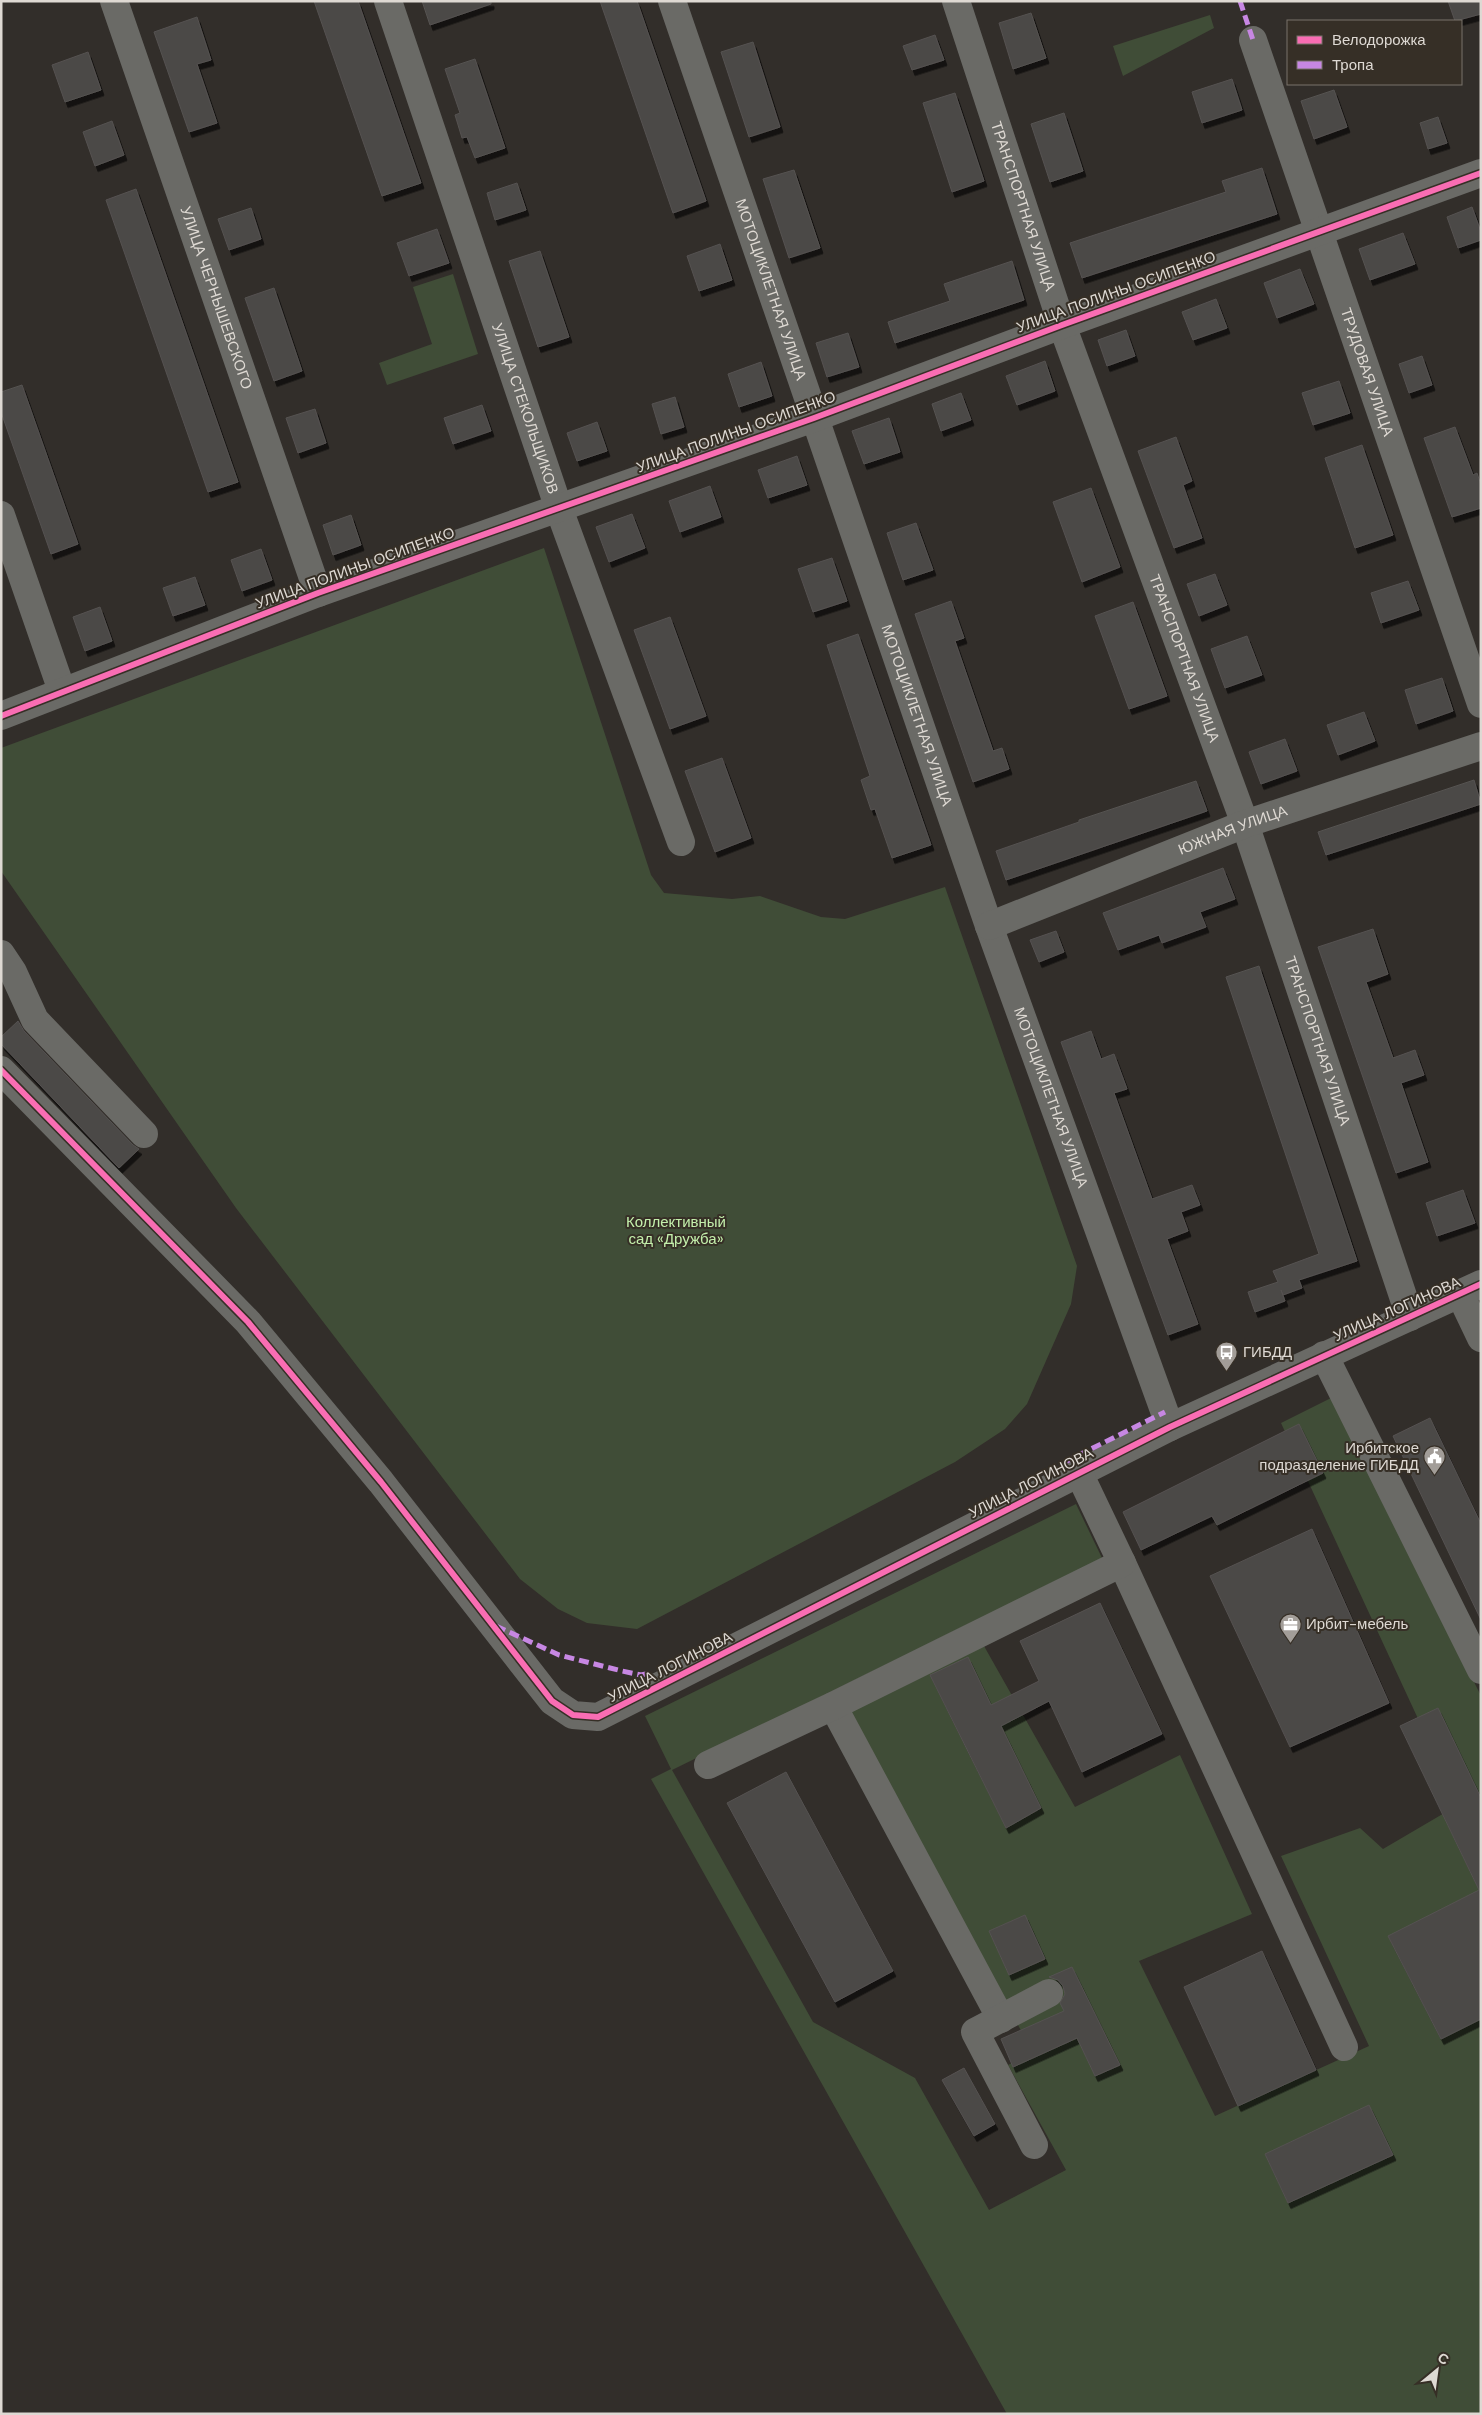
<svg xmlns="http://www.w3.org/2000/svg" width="1482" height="2415" viewBox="0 0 1482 2415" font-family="'DM Sans',sans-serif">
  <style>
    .green { fill: #404d37 }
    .building { fill: #4c4947; stroke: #555251; filter: url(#shadow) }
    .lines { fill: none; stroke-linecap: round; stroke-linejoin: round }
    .minor { stroke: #6a6a66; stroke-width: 28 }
    .quiet { stroke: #c787e3; stroke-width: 5; stroke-dasharray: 10 5; stroke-linecap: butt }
    .cycleway-casing { stroke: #362f26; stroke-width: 9 }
    .cycleway { stroke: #f96db3; stroke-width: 6 }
    .labels { text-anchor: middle; stroke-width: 4; stroke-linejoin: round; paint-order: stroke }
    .street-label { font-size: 15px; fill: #ded9d3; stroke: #362f26 }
    .park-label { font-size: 15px; fill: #c4f0ac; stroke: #362f26 }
    .poi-label { font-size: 15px; fill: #ded9d3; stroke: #362f26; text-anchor: start }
  </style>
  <defs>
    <filter id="shadow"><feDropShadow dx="3" dy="5.5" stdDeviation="0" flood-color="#0009"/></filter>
  </defs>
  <rect width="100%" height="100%" fill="#322e2a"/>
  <!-- green -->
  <g class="green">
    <polygon points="1210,15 1214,28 1123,76 1113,46"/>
    <polygon points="453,274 478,354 387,385 379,363 432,344 413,287"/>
    <polygon points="544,548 651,875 664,893 732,899 760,896 821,917 845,919 945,887 1077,1266 1071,1304 1027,1404 1005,1429 955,1462 637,1629 587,1623 558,1609 520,1579 236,1208 1,871 1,748"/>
    <polygon points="1333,1397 1481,1696 1481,2414 1007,2414 651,1779 671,1769 645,1716 1076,1504 1102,1558 672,1770 813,2022 915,2078 989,2210 1066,2170 1008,2065 1033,2052 844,1714 984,1646 1075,1807 1180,1755 1252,1914 1139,1961 1215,2116 1369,2046 1281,1856 1360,1828 1383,1849 1458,1805 1281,1423"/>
  </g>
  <!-- building -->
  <g class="building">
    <polygon points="314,1 358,1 421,183 382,196"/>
    <polygon points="422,1 491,1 491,4 430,25"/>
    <polygon points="600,1 637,1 706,201 673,213"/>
    <polygon points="1448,1 1481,1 1481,14 1455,21"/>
    <polygon points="1031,13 1046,58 1013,69 999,23"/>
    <polygon points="197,17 211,60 197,64 217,123 189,132 154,32"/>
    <polygon points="935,35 944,60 912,70 903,46"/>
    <polygon points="753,42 780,127 749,137 721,52"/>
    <polygon points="88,52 101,90 65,102 52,65"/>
    <polygon points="475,59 505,148 475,158 467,137 462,138 455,115 460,113 445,69"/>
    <polygon points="1232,79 1242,110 1202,123 1192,92"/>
    <polygon points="1334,90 1347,127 1314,139 1301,101"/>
    <polygon points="955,93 984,181 952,192 923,103"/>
    <polygon points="1064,113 1083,171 1050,182 1031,124"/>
    <polygon points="1438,117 1447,143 1428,149 1420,123"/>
    <polygon points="112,121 124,155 95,166 83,132"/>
    <polygon points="1262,168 1277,214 1082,278 1070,243 1226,192 1222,181"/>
    <polygon points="794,170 820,248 789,258 763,179"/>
    <polygon points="517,183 526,210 495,220 487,193"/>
    <polygon points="136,189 238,482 208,492 106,200"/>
    <polygon points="1472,207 1481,232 1481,240 1458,248 1447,217"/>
    <polygon points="251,208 261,239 229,250 218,219"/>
    <polygon points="437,229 449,263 409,276 397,243"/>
    <polygon points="1403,233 1415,264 1370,280 1359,249"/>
    <polygon points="720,244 732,280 699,291 687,256"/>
    <polygon points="540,251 569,337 538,347 509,261"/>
    <polygon points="1012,261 1024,300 895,343 888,322 950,301 944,284"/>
    <polygon points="1300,269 1314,304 1277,318 1264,283"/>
    <polygon points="274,288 302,371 274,381 245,298"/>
    <polygon points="1216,299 1227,328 1193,340 1182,312"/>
    <polygon points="1126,330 1135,356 1107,366 1098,340"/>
    <polygon points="848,333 859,367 827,377 816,343"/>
    <polygon points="1422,356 1432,385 1409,393 1399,364"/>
    <polygon points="1045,361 1055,391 1017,405 1006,376"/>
    <polygon points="761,362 772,396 739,407 728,374"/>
    <polygon points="1339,381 1350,413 1313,425 1302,393"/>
    <polygon points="22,385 78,544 51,554 1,412 1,392"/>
    <polygon points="961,393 971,420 941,431 932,404"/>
    <polygon points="675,397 684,427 661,434 652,404"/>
    <polygon points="482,405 491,431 453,444 444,418"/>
    <polygon points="315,409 326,443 298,453 286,418"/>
    <polygon points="889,418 900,452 864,464 852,431"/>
    <polygon points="597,422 607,451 577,461 567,433"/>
    <polygon points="1455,427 1473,475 1477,473 1481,485 1481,508 1452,517 1424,438"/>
    <polygon points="1176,437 1192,481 1183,485 1202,538 1174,548 1138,451"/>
    <polygon points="1362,445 1393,535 1355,548 1325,458"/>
    <polygon points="797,456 807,485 768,498 758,470"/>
    <polygon points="710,486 721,517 680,532 669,501"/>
    <polygon points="1091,488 1120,567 1082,582 1053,502"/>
    <polygon points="632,514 645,548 609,562 596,527"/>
    <polygon points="351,515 361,545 333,555 323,525"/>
    <polygon points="916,523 933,570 903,580 887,533"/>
    <polygon points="261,549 272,580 242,591 231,560"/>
    <polygon points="832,558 847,601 813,612 798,569"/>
    <polygon points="1215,574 1227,605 1199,616 1187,584"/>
    <polygon points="195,577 205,605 173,616 163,588"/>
    <polygon points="1408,581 1419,610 1381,623 1371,593"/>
    <polygon points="951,601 964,638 955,641 993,751 1002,748 1009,769 973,782 915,614"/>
    <polygon points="1133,602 1167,696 1129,709 1095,616"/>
    <polygon points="100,607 112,641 85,651 73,617"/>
    <polygon points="670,617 706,716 670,729 634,630"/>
    <polygon points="858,634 931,845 892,858 875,809 871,810 861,780 870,776 827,645"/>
    <polygon points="1247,636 1262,675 1225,688 1211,649"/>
    <polygon points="1442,678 1453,711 1416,724 1405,690"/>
    <polygon points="1364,712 1375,741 1338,755 1327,725"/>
    <polygon points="1285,739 1297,771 1261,784 1249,752"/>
    <polygon points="722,758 751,838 715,852 685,771"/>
    <polygon points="1474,780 1481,804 1326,855 1318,832"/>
    <polygon points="1196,781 1207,811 1006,880 996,851 1079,822 1079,820"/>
    <polygon points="1223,868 1235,899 1200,912 1206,927 1162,943 1159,935 1118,950 1103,913"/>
    <polygon points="1373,929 1388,974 1366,982 1393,1058 1415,1050 1424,1075 1401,1083 1428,1162 1396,1173 1318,947"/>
    <polygon points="1056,931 1064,952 1039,962 1030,940"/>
    <polygon points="1259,966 1357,1261 1299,1280 1302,1288 1283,1295 1281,1290 1285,1301 1255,1312 1248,1292 1278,1282 1273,1271 1319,1254 1226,977"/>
    <polygon points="18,1021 24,1031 133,1145 139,1149 119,1168 1,1044 1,1037"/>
    <polygon points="1091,1031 1101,1059 1114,1054 1127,1089 1114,1093 1152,1199 1192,1185 1200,1205 1181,1212 1188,1231 1167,1239 1198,1324 1168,1335 1061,1042"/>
    <polygon points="1463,1190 1475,1223 1437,1236 1426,1203"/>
    <polygon points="1430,1418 1481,1524 1481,1620 1393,1436"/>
    <polygon points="1299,1424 1323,1473 1217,1525 1212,1516 1141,1550 1123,1512"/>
    <polygon points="1312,1529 1389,1703 1290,1747 1210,1576"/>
    <polygon points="1100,1603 1162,1734 1082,1772 1049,1701 1001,1726 1041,1808 1006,1828 930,1675 968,1657 991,1705 1039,1681 1020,1641"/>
    <polygon points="1438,1708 1481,1798 1481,2019 1441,2039 1388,1936 1479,1890 1400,1726"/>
    <polygon points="786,1772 893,1971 835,2002 727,1803"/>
    <polygon points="1025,1915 1045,1959 1009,1975 989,1931"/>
    <polygon points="1262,1951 1316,2070 1238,2106 1184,1987"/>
    <polygon points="1072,1967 1120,2065 1095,2076 1077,2038 1013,2067 1001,2039 1064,2011 1060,2003 1065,1994 1063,1986 1058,1980 1049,1977"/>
    <polygon points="964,2068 995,2124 974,2136 942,2080"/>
    <polygon points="1369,2105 1393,2155 1288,2203 1265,2154"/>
  </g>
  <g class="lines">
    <!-- minor -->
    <g class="minor">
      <path id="s1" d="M114,1L318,593"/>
      <path id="s2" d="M388,1L559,509L681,842"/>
      <path id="s3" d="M672,1L989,926L1170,1427"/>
      <path id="s4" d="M956,1L1062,325L1245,824L1410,1317"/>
      <path id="s5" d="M1253,40L1481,704"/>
      <polyline points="1,515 62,691"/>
      <polyline points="1,716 318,593 814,418 1062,325 1481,173"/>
      <path id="s6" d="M989,926L1245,824L1481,746"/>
      <polyline points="1,954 13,972 35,1020 144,1134"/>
      <polyline points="1,1070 248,1322 381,1482 552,1701 573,1715 598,1717 1170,1427 1481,1284"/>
      <polyline points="1460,1294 1481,1338"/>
      <polyline points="1324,1355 1481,1670"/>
      <polyline points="1122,1563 1344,2047"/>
      <polyline points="833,1706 1001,2019"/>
      <polyline points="708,1765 833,1706 1122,1563 1079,1473"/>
      <polyline points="1034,2145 975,2032 1049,1993"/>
    </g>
    <!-- quiet -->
    <g class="quiet">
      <polyline points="1240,1 1253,40"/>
      <polyline points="1065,1462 1165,1412"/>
      <polyline points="496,1626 559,1655 622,1671 641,1675 650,1673"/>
    </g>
    <defs>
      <g id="cycleway">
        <polyline points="1,716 318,593 814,418 1062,325 1481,173"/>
        <polyline points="1,1070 248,1322 381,1482 552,1701 573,1715 598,1717 1170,1427 1481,1284"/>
      </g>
    </defs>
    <!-- cycleway casing -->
    <use href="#cycleway" class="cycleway-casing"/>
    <!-- cycleway -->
    <use href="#cycleway" class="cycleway"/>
  </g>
  <!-- icons -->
  <defs>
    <symbol id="bus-pin" viewBox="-11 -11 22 30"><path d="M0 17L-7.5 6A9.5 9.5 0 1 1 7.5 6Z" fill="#a29d98" stroke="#362f26"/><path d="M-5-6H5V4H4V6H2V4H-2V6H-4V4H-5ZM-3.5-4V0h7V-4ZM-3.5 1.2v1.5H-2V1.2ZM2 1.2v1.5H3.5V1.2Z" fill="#fff"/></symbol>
    <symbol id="civic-pin" viewBox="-11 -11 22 30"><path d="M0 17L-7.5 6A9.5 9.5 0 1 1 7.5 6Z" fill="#a29d98" stroke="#362f26"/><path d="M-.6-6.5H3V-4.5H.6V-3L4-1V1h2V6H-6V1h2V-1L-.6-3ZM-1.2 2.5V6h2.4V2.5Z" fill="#fff"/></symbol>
    <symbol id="office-pin" viewBox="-11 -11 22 30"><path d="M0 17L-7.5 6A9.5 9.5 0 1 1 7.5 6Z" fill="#a29d98" stroke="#362f26"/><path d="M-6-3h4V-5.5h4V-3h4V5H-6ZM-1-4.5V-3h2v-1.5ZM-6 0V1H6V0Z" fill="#fff"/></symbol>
  </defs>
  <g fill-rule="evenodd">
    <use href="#bus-pin" x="1214" y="1340" width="25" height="34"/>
    <use href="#civic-pin" x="1422" y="1444" width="25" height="34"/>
    <use href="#office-pin" x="1278" y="1612" width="25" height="34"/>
  </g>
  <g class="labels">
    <!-- street labels -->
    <g class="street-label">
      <text dy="5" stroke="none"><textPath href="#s4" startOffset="216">ТРАНСПОРТНАЯ УЛИЦА</textPath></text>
      <text dy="5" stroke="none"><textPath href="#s3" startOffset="305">МОТОЦИКЛЕТНАЯ УЛИЦА</textPath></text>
      <text transform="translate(1116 292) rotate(-20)" y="5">УЛИЦА ПОЛИНЫ ОСИПЕНКО</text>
      <text dy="5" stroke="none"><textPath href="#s1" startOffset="314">УЛИЦА ЧЕРНЫШЕВСКОГО</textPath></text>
      <text dy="5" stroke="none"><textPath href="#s5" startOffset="351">ТРУДОВАЯ УЛИЦА</textPath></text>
      <text dy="5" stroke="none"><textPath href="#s2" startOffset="430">УЛИЦА СТЕКОЛЬЩИКОВ</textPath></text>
      <text transform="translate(736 432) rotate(-20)" y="5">УЛИЦА ПОЛИНЫ ОСИПЕНКО</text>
      <text transform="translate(355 568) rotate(-20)" y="5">УЛИЦА ПОЛИНЫ ОСИПЕНКО</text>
      <text dy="5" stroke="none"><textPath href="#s4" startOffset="696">ТРАНСПОРТНАЯ УЛИЦА</textPath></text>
      <text dy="5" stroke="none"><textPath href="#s3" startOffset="755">МОТОЦИКЛЕТНАЯ УЛИЦА</textPath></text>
      <text dy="5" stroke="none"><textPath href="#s6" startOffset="262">ЮЖНАЯ УЛИЦА</textPath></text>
      <text dy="5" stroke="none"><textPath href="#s4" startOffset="1101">ТРАНСПОРТНАЯ УЛИЦА</textPath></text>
      <text dy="5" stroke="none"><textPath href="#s3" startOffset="1160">МОТОЦИКЛЕТНАЯ УЛИЦА</textPath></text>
      <text transform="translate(1397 1309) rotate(-24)" y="5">УЛИЦА ЛОГИНОВА</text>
      <text transform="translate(1031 1483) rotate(-27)" y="5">УЛИЦА ЛОГИНОВА</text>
      <text transform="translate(670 1667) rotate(-27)" y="5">УЛИЦА ЛОГИНОВА</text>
    </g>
    <!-- park labels -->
    <g class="park-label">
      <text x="676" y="1227">Коллективный<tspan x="676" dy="17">сад «Дружба»</tspan></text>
    </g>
    <!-- poi labels -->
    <g class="poi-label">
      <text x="1243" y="1357">ГИБДД</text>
      <text x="1419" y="1453" text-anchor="end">Ирбитское<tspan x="1419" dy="17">подразделение ГИБДД</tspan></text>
      <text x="1306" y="1629">Ирбит-мебель</text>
    </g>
  </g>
  <!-- border -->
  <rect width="1482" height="2415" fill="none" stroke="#ded9d3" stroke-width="5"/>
  <!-- legend -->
  <rect x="1287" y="20" width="175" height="65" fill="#362f26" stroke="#79736b"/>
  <rect x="1297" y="36" width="25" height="8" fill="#f96db3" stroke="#79736b"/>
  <text x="1332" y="45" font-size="15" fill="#ded9d3">Велодорожка</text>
  <rect x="1297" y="61" width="25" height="8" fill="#c787e3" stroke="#79736b"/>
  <text x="1332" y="70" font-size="15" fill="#ded9d3">Тропа</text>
  <!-- north arrow -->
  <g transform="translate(1437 2370) rotate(29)" stroke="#362f26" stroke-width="4" paint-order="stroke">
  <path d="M0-4L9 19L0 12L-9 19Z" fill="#ded9d3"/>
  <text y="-8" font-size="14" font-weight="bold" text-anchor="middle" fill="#ded9d3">С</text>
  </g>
</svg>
